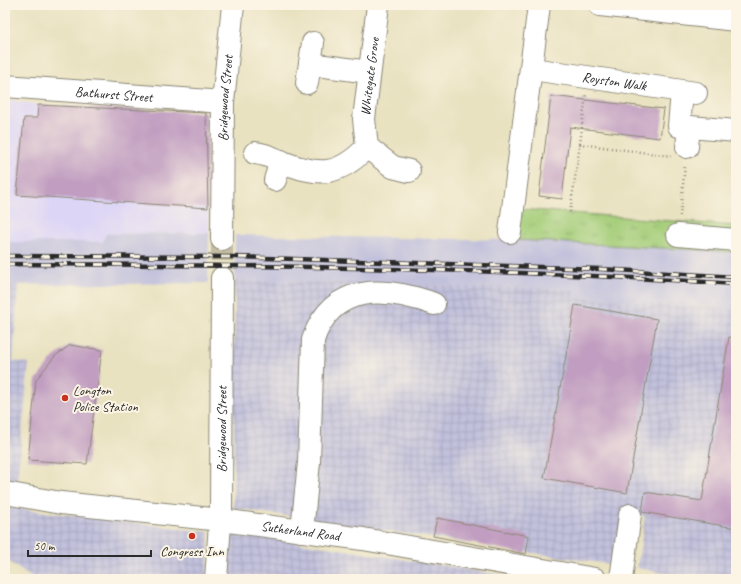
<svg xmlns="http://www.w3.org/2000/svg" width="741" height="584" viewBox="0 0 741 584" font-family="Caveat,sans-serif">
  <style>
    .built { fill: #ddd5f6 }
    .industrial { fill: url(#industrial-grid) }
    .railway { fill: #c2c1dc }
    .grass { fill: url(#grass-tufts); stroke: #687c52 }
    .building { fill: #c19ec1 }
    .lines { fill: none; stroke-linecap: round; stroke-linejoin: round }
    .minor-tunnel { stroke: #c3bda3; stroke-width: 22; stroke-dasharray: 22 11; stroke-linecap: butt }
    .minor-casing { stroke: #8a8676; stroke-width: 24 }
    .path { stroke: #8a8676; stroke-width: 2.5; stroke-dasharray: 1 3; stroke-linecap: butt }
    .minor { stroke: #fff; stroke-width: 22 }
    .rail-casing { stroke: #2b2b2b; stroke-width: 4.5 }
    .rail { stroke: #fcf5e5; stroke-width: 3; stroke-dasharray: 9; stroke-linecap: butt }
    .poi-dot { fill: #c8321e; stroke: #fcf5e5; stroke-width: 1.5 }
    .labels { text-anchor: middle; stroke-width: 4; stroke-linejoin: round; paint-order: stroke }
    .street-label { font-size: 14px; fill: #2b2b2b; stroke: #fcf5e5 }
    .poi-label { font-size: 14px; fill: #2b2b2b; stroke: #fcf5e5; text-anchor: start }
  </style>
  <defs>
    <pattern id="industrial-grid" width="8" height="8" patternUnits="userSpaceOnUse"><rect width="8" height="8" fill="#c2c1dc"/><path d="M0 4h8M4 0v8" fill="none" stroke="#a7a6bd"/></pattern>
    <pattern id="grass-tufts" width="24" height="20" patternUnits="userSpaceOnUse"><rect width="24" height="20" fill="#a4cd79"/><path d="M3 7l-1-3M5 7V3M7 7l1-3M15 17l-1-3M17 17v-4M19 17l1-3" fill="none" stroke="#8db069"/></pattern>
  </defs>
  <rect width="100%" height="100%" fill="#fcf5e5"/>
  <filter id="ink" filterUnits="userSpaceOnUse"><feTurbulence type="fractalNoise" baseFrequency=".025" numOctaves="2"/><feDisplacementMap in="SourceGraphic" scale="8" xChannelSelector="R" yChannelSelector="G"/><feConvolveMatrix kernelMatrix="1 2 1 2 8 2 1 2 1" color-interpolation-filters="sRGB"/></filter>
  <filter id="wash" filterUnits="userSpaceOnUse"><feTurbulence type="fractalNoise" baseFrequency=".012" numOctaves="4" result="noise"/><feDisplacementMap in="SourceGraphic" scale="16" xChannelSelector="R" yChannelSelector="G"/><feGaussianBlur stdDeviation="0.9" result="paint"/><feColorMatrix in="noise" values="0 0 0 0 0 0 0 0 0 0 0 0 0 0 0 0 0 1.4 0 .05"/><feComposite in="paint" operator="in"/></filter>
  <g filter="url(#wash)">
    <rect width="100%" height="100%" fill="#e9e2c1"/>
    <!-- built -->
    <polygon class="built" points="5,99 38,105 206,113 209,233 106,234 103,242 5,242"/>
    <!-- industrial -->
    <g class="industrial">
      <polygon points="235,280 577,289 575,297 736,309 736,579 696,579 637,568 645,516 624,512 615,565 233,508"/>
      <polygon points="5,285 18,285 13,361 29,363 17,482 5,479"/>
      <polygon points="5,507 209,532 207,579 34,579 5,559"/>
      <polygon points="231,532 527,579 226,579"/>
    </g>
    <!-- railway -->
    <g class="railway">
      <polygon points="209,233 208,283 5,285 5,242 103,242 106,234"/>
      <polygon points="235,235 517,240 736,252 736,309 575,297 576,289 235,280"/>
    </g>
    <!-- grass -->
    <polygon class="grass" points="520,209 736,226 736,252 517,240"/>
    <g id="blocks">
      <!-- building -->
      <g class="building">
        <polygon points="551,96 664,109 660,138 570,127 562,199 539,196"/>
        <polygon points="38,105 206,113 208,208 17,195 24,118 37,118"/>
        <polygon points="575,305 657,319 627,493 544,478"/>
        <polygon points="729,337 736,338 736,528 642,512 645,492 702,501"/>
        <polygon points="70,345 102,350 87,464 28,460 36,380 54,357"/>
        <polygon points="437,518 529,536 526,554 433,536"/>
      </g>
    </g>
  </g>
  <g filter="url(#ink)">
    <use href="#blocks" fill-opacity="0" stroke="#8a8676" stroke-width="1"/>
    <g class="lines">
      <!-- minor-tunnel -->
      <polyline class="minor-tunnel" points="222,239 222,278"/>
      <defs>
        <g id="minor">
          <polyline points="600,5 736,20"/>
          <polyline points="310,64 369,72"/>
          <path id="s1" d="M532,69L696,93"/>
          <polyline points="307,83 313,43"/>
          <path id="s2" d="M5,86L223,102"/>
          <polyline points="682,92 679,126 736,131"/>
          <path id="s3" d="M367,147L364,119L378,5"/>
          <polyline points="367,147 393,167 409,171"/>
          <polyline points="687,147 689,127"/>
          <path d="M255,153C266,154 273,158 282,162C319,176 338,177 367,147"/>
          <polyline points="275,180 281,161"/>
          <polyline points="510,232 539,5"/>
          <polyline points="678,235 736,240"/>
          <path id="s4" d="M222,239L223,102L233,5"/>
          <path id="s5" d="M5,493L61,503L221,520L363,539L595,579"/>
          <path d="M302,531L309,462L313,340C332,282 386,287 434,304"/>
          <path id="s6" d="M216,579L221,510L222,278"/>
          <polyline points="621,579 630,515"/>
        </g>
      </defs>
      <!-- minor casing -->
      <use href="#minor" class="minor-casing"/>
      <!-- path -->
      <g class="path">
        <polyline points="580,144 586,94"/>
        <polyline points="570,212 580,144 671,156"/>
        <polyline points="680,216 685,165"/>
      </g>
      <!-- minor -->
      <use href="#minor" class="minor"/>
      <defs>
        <g id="rail">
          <polyline points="5,256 235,257 600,269 736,277"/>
          <path d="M5,264C249,265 493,268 736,284"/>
        </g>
      </defs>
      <!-- rail casing -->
      <use href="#rail" class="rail-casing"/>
      <!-- rail -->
      <use href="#rail" class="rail"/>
    </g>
  </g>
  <!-- markers -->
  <g class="poi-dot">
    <circle cx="65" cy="398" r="4"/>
    <circle cx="192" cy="536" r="4"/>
  </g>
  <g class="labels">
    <!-- street labels -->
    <g class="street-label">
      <text dy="5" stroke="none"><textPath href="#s3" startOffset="71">Whitegate Grove</textPath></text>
      <text dy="5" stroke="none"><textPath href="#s1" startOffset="83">Royston Walk</textPath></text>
      <text dy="5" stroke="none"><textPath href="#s2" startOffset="109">Bathurst Street</textPath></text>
      <text dy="5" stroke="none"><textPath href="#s4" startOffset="141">Bridgewood Street</textPath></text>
      <text dy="5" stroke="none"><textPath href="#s6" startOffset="150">Bridgewood Street</textPath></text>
      <text dy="5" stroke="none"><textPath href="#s5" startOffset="298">Sutherland Road</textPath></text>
    </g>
    <!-- poi labels -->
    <g class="poi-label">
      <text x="73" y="395">Longton<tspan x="73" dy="16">Police Station</tspan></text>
      <text x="192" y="556" text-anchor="middle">Congress Inn</text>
    </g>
  </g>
  <!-- margin -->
  <rect width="741" height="584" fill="none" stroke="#fcf5e5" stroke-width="20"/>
  <!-- scale -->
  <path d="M28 550v6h123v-6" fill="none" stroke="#2b2b2b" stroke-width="2"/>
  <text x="34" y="550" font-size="12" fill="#2b2b2b" stroke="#fcf5e5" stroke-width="3" paint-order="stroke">50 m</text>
</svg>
